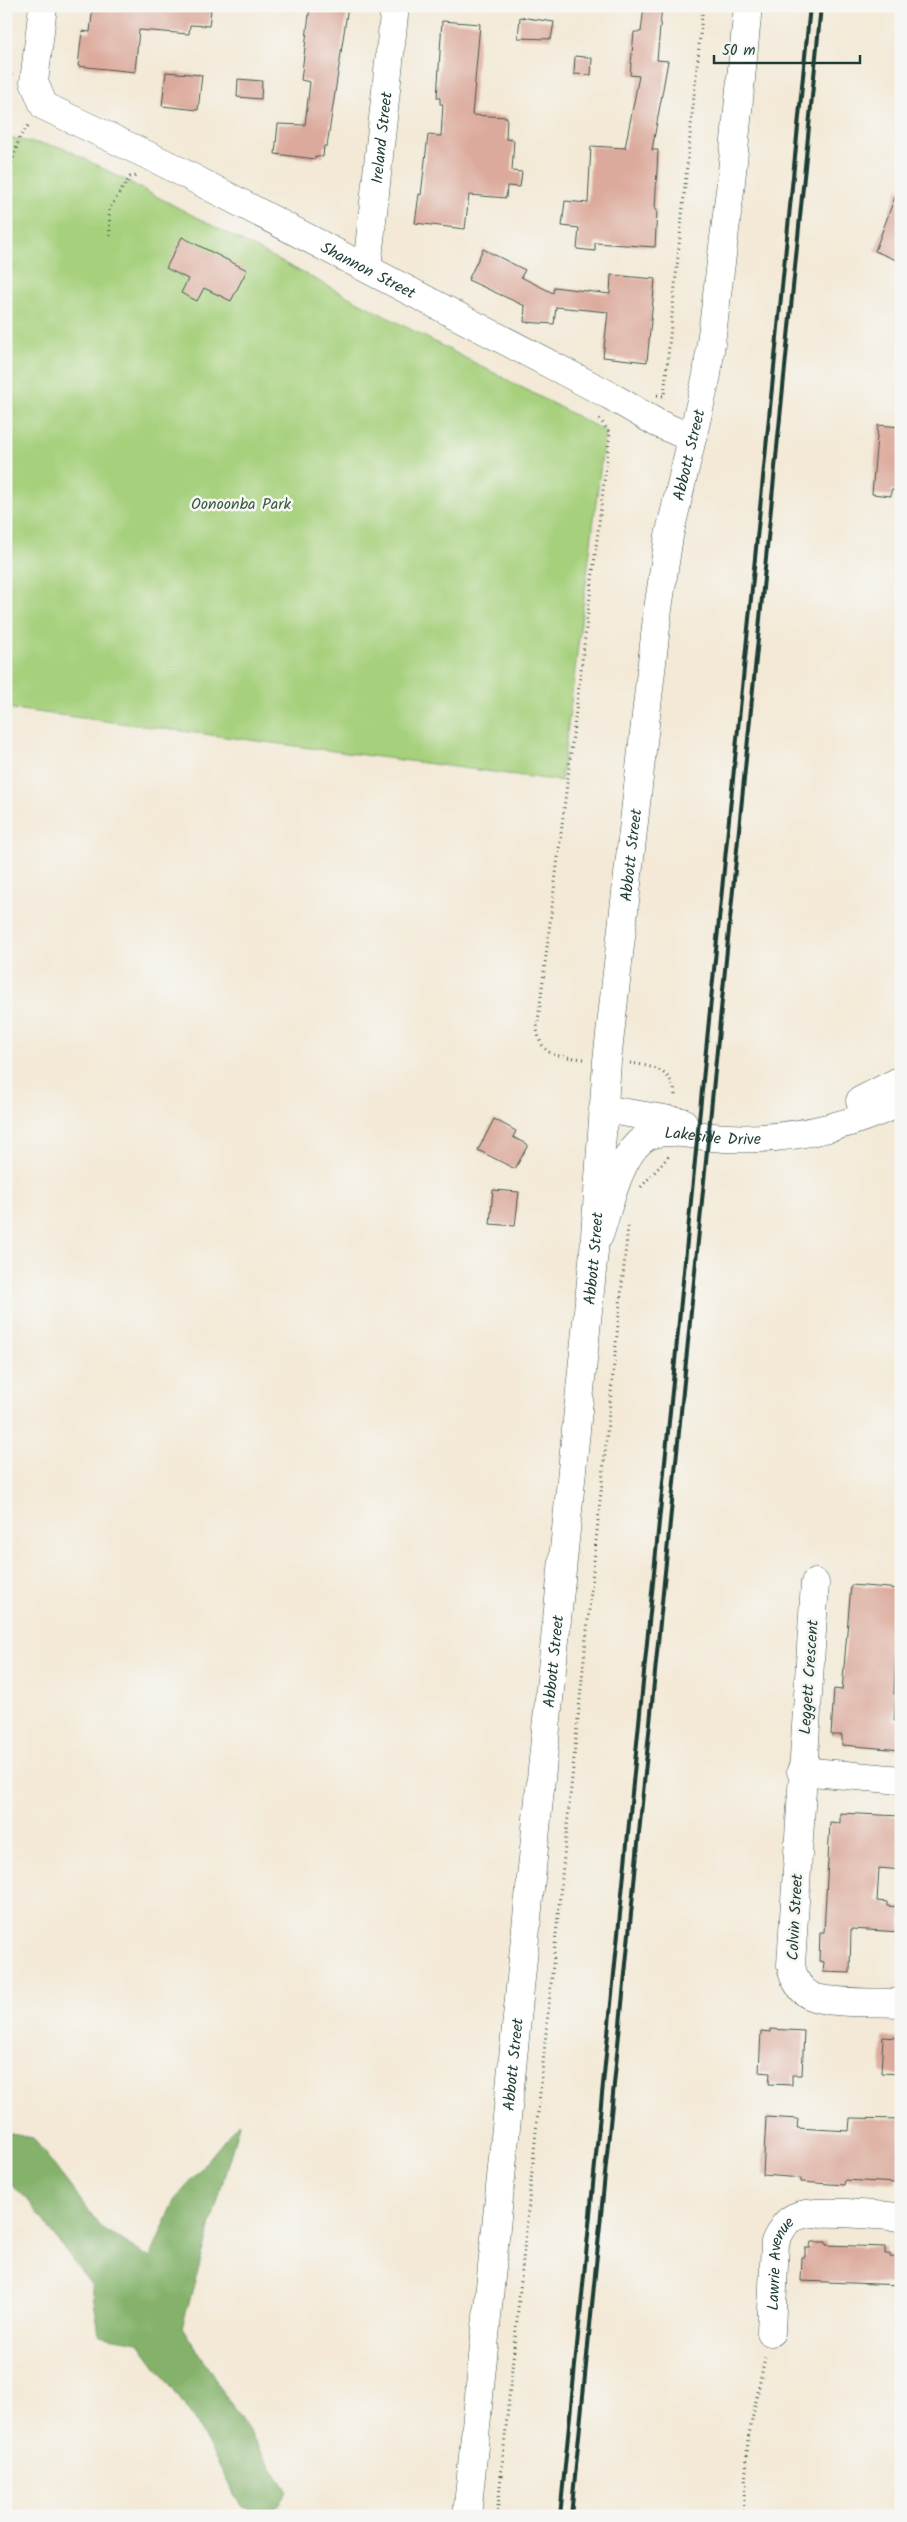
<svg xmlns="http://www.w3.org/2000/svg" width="907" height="2522" viewBox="0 0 907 2522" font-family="Kalam,sans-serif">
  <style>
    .green { fill: #a6d07b; stroke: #628658 }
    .forest { fill: #84b26b; stroke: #527850 }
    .building { fill: #dcaa9c }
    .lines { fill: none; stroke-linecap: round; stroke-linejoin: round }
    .minor-casing { stroke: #3f574c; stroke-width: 29 }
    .major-casing { stroke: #3f574c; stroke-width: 29 }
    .path { stroke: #3f574c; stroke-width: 3; stroke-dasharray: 1 4; stroke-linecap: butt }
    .minor { stroke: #fff; stroke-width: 28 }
    .major { stroke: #fff; stroke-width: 28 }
    .rail { stroke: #1f3d34; stroke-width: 4 }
    .labels { text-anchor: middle; stroke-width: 5; stroke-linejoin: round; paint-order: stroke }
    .street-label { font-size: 16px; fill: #1f3d34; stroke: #f6f6f2 }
    .park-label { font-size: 16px; fill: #3a5a42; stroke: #f6f6f2 }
  </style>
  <rect width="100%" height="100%" fill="#f6f6f2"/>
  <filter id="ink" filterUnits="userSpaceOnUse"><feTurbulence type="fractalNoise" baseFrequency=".02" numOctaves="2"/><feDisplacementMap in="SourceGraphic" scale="10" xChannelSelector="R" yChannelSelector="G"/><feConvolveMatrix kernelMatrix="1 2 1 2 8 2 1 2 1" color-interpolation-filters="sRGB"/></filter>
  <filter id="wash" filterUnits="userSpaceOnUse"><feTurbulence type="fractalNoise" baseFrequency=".0096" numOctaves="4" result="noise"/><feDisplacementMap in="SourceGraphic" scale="20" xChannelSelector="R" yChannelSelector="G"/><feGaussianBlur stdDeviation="1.12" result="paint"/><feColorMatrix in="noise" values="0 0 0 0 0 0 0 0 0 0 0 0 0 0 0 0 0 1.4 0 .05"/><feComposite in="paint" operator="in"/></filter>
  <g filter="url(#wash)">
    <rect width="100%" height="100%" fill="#f3e9d6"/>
    <!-- green -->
    <polygon class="green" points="9,138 64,148 605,431 561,781 6,708 6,147"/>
    <!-- forest -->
    <polygon class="forest" points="240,2121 182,2327 287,2492 271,2515 241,2507 194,2418 138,2342 99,2335 92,2286 28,2200 6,2179 6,2133 33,2138 102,2228 150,2258 175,2200"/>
    <g id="blocks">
      <!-- building -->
      <g class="building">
        <polygon points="93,6 135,6 168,9 168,6 191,6 191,9 211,10 209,26 190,25 189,34 139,30 135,72 78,66 82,31 90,32"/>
        <polygon points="310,6 348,6 327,146 324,146 323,157 315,156 315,159 275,154 278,124 305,125 310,82 301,80"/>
        <polygon points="644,6 662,6 657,60 668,61 652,150 658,150 655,210 657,210 655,247 595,243 595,251 577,249 579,228 562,226 565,201 588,203 591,146 625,148 639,76 630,75 634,32 641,32"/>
        <polygon points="520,17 554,22 551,39 518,38"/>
        <polygon points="442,21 480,24 472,115 507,117 506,139 514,140 512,171 522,172 520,187 507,186 506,198 469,195 465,229 415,223 419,194 421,195 428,135 441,136 443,104 440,104 440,98 437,98"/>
        <polygon points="575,56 592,58 591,75 574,74"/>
        <polygon points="166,72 202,75 198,110 162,106"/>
        <polygon points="238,79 262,81 261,99 237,97"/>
        <polygon points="899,186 901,248 896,260 875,251"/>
        <polygon points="182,237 247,270 231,301 204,288 197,301 181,293 188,279 166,268"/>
        <polygon points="483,249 525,270 521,277 553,293 554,287 610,294 611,275 655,279 647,362 603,357 608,312 556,307 554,324 524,322 525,306 468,280"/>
        <polygon points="878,425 901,427 901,470 898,491 891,490 891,496 872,494"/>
        <polygon points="494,1119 516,1131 513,1137 528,1145 515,1169 478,1150"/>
        <polygon points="493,1190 519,1192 515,1226 490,1224"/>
        <polygon points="851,1585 901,1589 901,1654 896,1654 894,1694 896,1694 894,1721 901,1721 901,1750 842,1745 842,1735 831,1735 834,1689 842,1690"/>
        <polygon points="840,1813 901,1816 901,1870 879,1868 877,1901 887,1902 887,1906 901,1907 901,1932 851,1929 850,1973 823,1972 824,1962 819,1961 820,1932 824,1932 830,1822 840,1823"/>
        <polygon points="770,2029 804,2031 802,2075 792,2075 792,2085 769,2084 770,2073 759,2072 761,2031 770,2032"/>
        <polygon points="883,2037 899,2038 901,2074 881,2073"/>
        <polygon points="766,2117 798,2119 797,2128 849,2131 850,2118 901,2119 901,2178 896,2178 896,2183 845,2180 844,2185 801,2182 801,2178 763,2175"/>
        <polygon points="811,2242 826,2242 826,2245 885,2247 885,2254 890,2254 890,2257 901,2258 901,2285 801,2281 802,2257 805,2257 805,2248 810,2248"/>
      </g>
    </g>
  </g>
  <g filter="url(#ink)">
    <use href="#blocks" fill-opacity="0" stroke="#3f574c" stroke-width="1"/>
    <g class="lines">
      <defs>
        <g id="minor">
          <path id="s1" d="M43,6L34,82L44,106L164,163L609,395L657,423L691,438"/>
          <path id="s2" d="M367,268L395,6"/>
          <polyline points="860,1101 901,1080"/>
          <polyline points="603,1109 683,1122"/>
          <path id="s3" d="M599,1236C608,1210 619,1157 642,1140C659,1126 692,1135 712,1137C778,1143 841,1130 901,1102"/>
          <path d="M815,1583L791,1965C793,1977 799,1990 811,1996C829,2004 879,2002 901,2003"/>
          <polyline points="801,1771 901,1780"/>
          <path id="s4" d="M771,2332L775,2242C779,2233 784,2223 793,2218C813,2207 876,2216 901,2217"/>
        </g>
        <g id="major">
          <path id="s5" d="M467,2516L594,1251L607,1061L658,609L669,536L707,375L731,182L748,6"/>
        </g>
      </defs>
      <!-- minor casing -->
      <use href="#minor" class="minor-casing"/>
      <!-- major casing -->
      <use href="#major" class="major-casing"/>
      <!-- path -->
      <g class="path">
        <polyline points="6,80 8,75 13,76"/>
        <polyline points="6,182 20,136 30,124"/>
        <polyline points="110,236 109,209 130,177 137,176"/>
        <polyline points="657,395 664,396 703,6"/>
        <path d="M584,1059C559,1056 541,1058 537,1029L610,433L599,418L600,415"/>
        <path d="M630,1063C652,1066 674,1070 675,1097"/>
        <polyline points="641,1187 670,1155"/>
        <polyline points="497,2516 628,1226"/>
        <polyline points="743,2516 748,2439 766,2353"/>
      </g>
      <!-- minor -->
      <use href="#minor" class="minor"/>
      <!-- major -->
      <use href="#major" class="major"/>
      <!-- rail -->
      <g class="rail">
        <polyline points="560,2516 810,6"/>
        <polyline points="571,2516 821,6"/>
      </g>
    </g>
  </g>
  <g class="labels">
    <!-- street labels -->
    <g class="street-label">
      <text dy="6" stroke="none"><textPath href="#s2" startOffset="131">Ireland Street</textPath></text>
      <text dy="6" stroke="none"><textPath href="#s1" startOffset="466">Shannon Street</textPath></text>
      <text dy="6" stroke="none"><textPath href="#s5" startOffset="2074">Abbott Street</textPath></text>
      <text dy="6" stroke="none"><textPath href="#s5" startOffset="1669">Abbott Street</textPath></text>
      <text dy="6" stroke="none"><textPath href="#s3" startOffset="179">Lakeside Drive</textPath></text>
      <text dy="6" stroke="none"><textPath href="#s5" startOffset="1264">Abbott Street</textPath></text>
      <text dy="6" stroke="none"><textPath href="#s5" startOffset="859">Abbott Street</textPath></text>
      <text transform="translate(808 1677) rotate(-86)" y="6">Leggett Crescent</text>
      <text transform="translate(794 1917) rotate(-87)" y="6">Colvin Street</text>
      <text dy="6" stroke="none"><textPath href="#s5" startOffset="454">Abbott Street</textPath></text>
      <text dy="6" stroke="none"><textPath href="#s4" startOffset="70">Lawrie Avenue</textPath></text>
    </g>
    <!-- park labels -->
    <g class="park-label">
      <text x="241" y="509">Oonoonba Park</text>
    </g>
  </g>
  <!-- margin -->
  <rect width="907" height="2522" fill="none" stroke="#f6f6f2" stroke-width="25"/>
  <!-- scale -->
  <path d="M714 55v8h146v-8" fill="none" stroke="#1f3d34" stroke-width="2.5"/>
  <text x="722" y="55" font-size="15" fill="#1f3d34" stroke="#f6f6f2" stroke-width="4" paint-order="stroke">50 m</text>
</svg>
